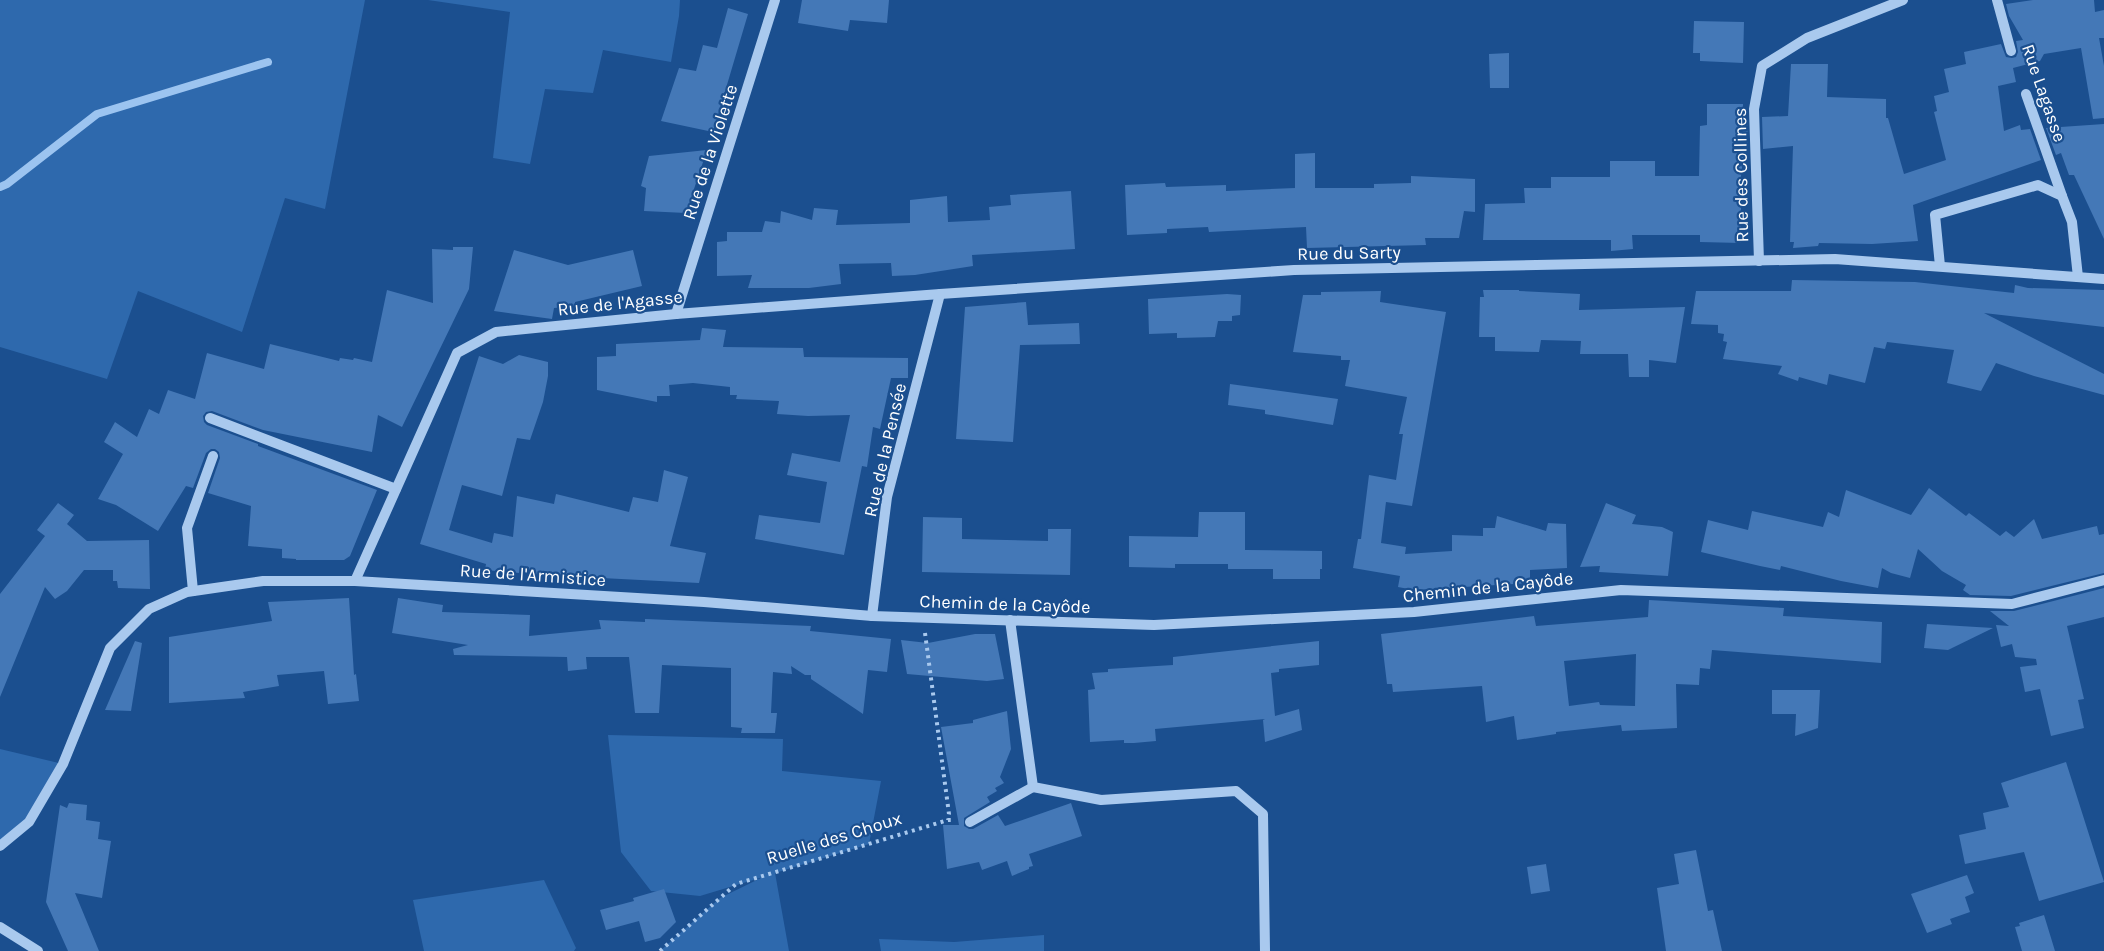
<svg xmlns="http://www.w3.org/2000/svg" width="2104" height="951" viewBox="0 0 2104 951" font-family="Karla,sans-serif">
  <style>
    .green { fill: #2e69ad }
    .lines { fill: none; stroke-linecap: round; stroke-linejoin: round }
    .stream { stroke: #9cc4f0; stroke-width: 8 }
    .building { fill: #4478b7; fill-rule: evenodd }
    .path { stroke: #a9c9ee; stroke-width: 4; stroke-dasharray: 3 4.5; stroke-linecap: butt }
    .minor { stroke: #a9c9ee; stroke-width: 10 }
    .labels { text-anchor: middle; stroke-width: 4.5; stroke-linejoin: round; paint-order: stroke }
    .street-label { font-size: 18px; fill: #fff; stroke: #1b4f8f }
  </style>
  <rect width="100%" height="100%" fill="#1b4f8f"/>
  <!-- green -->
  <g class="green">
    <polygon points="0,0 365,0 325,209 285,198 242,332 138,291 107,379 0,347"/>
    <polygon points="428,0 680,0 679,16 671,62 603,50 593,93 545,89 530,164 493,158 510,12"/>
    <polygon points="608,735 783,739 782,771 881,781 869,844 775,873 789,951 660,951 720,898 763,877 700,896 651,891 621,852"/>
    <polygon points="0,749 63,764 29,822 0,846"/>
    <polygon points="544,880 576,948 574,951 424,951 413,900"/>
    <polygon points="1044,935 1044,951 881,951 879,939 954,942"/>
  </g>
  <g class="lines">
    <!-- stream -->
    <polyline class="stream" points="0,187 7,184 97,114 268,62"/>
  </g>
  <!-- building -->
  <g class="building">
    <polygon points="802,0 889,0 887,23 850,20 848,31 798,23"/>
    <polygon points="2033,0 2094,0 2095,12 2104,10 2104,38 2099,38 2104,66 2104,118 2093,119 2081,48 2044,54 2040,61 2013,68 2016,82 1998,86 2004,131 2020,125 2021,130 2030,129 2041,160 1913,205 1918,241 1872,244 1819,243 1818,246 1793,248 1794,242 1790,242 1793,146 1763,149 1762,117 1788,116 1791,64 1828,64 1827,97 1886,99 1886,118 1888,118 1904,174 1946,160 1934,112 1937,111 1934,96 1949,92 1944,69 1966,64 1964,52 2001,44 2006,57 2012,58 2016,57 2018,52 2016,41 2023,40 2009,16 2006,4"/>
    <polygon points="728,8 748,14 713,132 661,121 679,68 696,71 703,45 717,48"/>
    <polygon points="1694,21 1744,22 1743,63 1700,61 1700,53 1693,53"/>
    <polygon points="1509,53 1509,88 1490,88 1489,54"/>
    <polygon points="1707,104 1743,104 1743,119 1747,118 1748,150 1744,151 1741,176 1741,243 1700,242 1700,235 1632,235 1633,249 1611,251 1611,240 1483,240 1485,204 1525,203 1524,188 1551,188 1551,177 1610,177 1610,161 1655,161 1655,176 1699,176 1700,126 1707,125"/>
    <polygon points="2104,124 2104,239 2074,175 2069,175 2061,153 2056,155 2046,128"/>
    <polygon points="707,150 686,213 644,211 646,188 641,186 649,156"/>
    <polygon points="1315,153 1315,188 1374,188 1374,184 1411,183 1411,176 1475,179 1475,212 1464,211 1459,238 1425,238 1426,245 1307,248 1306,227 1209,232 1208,227 1167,229 1167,233 1127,235 1125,185 1165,183 1166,187 1226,185 1226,191 1295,188 1295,154"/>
    <polygon points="1071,191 1075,249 972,255 973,266 915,275 892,276 891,263 839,264 841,284 809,288 748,288 752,275 717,276 717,242 727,241 727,232 762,232 765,221 780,223 781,211 812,220 814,208 838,210 836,225 910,223 910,200 947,196 948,222 990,220 989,207 1011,205 1010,195"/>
    <polygon points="453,247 473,247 469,289 402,427 378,415 372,452 263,430 212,411 206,412 203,416 204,422 207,425 258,444 258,446 377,490 350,556 344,560 296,560 296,559 282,558 282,549 248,546 251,506 208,493 220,458 219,452 215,449 211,449 206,453 193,488 186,486 158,531 116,505 98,499 123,454 104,442 115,422 137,437 149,409 159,414 168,390 195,399 207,353 264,369 270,344 339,361 340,358 353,360 354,358 372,362 387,290 433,303 432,249 453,250"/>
    <polygon points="514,250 568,265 633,250 642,286 575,302 575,306 554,308 552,319 494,311"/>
    <polygon points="1792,280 1915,282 2014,293 2015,285 2028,288 2104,290 2104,327 1984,313 2104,374 2104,395 2034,376 1996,363 1981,391 1947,383 1954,350 1887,342 1885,349 1874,347 1865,383 1829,374 1827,385 1799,377 1798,381 1778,374 1782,366 1723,359 1727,342 1723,341 1724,334 1718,333 1718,325 1691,324 1696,291 1791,291"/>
    <polygon points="1483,290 1519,290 1519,291 1580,294 1579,310 1685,307 1676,363 1649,360 1649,377 1629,377 1628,354 1580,354 1581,341 1541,340 1539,352 1495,351 1495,337 1479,337 1480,297 1484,297"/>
    <polygon points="1381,291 1380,302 1446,312 1412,506 1386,502 1381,543 1406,547 1405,554 1452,551 1452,535 1483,536 1483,528 1495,528 1497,516 1546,531 1548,523 1566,524 1567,568 1530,570 1530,583 1414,590 1398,587 1400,576 1353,568 1358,539 1361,539 1369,475 1396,480 1403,434 1399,434 1407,397 1345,386 1350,360 1341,360 1341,356 1293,352 1303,295 1321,295 1321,292"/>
    <polygon points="1227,294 1241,295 1240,315 1232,316 1232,321 1218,321 1215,337 1177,338 1177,333 1149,334 1148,299"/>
    <polygon points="1026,302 1028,325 1079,323 1080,344 1020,345 1013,442 956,439 965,307"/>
    <polygon points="702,328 726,330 723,347 803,348 804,357 908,358 908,378 891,378 880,429 873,427 867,467 862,466 844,555 755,539 759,515 820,523 827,482 787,475 792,453 840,462 850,415 808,416 777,414 779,401 736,399 737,395 730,395 730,387 693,383 669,385 670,396 657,396 657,402 597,390 597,357 616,356 616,344 700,340"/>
    <polygon points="519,355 548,362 548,376 543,402 530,440 517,438 502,496 462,485 449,530 492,543 494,533 513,537 517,496 554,504 556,494 629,512 633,497 658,502 664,470 688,477 670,546 706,553 699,583 543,575 485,570 486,564 420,544 479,356 503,364"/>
    <polygon points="1230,384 1338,399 1333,425 1265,414 1265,410 1228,405"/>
    <polygon points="1929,488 1966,516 1969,513 2000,536 2006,531 2014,537 2034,519 2042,539 2097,526 2099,535 2104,534 2104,573 2011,596 1970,595 1963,590 1966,585 1942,571 1918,549 1910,578 1891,573 1882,568 1878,588 1841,581 1781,566 1780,570 1760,566 1701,552 1708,520 1748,530 1752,511 1823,527 1828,512 1839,517 1846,490 1911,515"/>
    <polygon points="58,503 74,515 67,524 87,541 149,540 150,589 118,588 117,581 113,581 113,570 84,570 67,591 55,599 45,587 0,697 0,594 45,536 37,530"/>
    <polygon points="1606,503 1636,515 1632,524 1662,527 1673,532 1668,576 1599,572 1600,566 1580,567"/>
    <polygon points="1199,512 1245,512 1245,550 1322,551 1322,569 1320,569 1320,579 1273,579 1273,569 1228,569 1228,564 1175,564 1175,568 1129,567 1129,536 1198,537"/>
    <polygon points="923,517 962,518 962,539 1048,541 1048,529 1071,529 1070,575 922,572"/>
    <polygon points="2104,588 2104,617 2067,626 2084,699 2078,700 2084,728 2051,736 2040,689 2025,692 2020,667 2037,665 2036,659 2015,657 2012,644 2001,647 1996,625 2009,626 1990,611 2014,611"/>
    <polygon points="349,598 354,675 356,674 359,701 328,704 324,671 277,675 279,686 243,692 245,698 169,703 169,637 272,621 268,602"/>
    <polygon points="398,598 443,605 442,612 530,615 529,636 601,629 599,620 645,622 645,619 811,626 810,631 891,639 887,672 868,670 863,714 811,679 811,675 805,675 791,666 792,674 773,672 771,713 777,713 775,733 741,733 742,728 731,727 731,668 662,665 659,713 635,713 629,657 586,657 587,669 568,671 567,657 454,655 453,649 468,645 392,633"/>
    <path d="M1649,600L1784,608L1783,616L1882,622L1881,663L1712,650L1710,669L1700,668L1699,685L1676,684L1677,728L1622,731L1621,725L1556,732V734L1517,740L1514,716L1486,722L1482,686L1393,692L1392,684H1387L1381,634L1534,616L1536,626L1648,617ZM1636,654L1635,706L1600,705L1599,702L1569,706L1564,661Z"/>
    <polygon points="1927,624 1993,628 1948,650 1924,648"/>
    <polygon points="975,634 995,634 1004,679 987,681 907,674 901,640 928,643"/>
    <polygon points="135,641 142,643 131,711 105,710"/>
    <polygon points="1319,641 1319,665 1279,669 1279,672 1271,673 1275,716 1299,709 1302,730 1265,742 1263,720 1265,719 1155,729 1156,741 1134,743 1124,743 1124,740 1090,742 1088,690 1095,689 1092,673 1108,672 1108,669 1173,665 1173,657"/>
    <polygon points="1772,690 1820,690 1818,728 1795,736 1796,714 1772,714"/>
    <polygon points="1007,711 1011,749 1000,777 1004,783 995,788 997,791 987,797 990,802 964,818 964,826 969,829 973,829 998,815 1005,826 1071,803 1082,836 1029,854 1033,866 1029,867 1029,869 1012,876 1007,861 982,870 979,862 947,869 943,825 959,825 941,727 973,723 973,720"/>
    <polygon points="2066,762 2104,882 2039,901 2024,852 1965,864 1959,835 1986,829 1983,813 2009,807 2001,783"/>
    <polygon points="69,803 87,805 86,820 100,822 98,839 111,841 102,898 75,893 99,951 68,951 46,902 60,805 67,808"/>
    <polygon points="1696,850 1708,911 1713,910 1722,951 1666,951 1657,888 1679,884 1674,854"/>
    <polygon points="1546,864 1550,891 1531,894 1527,867"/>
    <polygon points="1967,875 1974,893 1965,897 1970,912 1950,919 1952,924 1927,933 1911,894"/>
    <polygon points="664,889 676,922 660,938 645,942 639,921 606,930 600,910 634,901 633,898"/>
    <polygon points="2044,915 2055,951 2022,951 2015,927 2020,926 2019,923"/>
  </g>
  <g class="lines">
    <!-- path -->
    <g class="path">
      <polyline points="925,633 949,814 948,820"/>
      <polyline points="660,951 736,884 948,820 954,820"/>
    </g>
    <!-- minor -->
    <g class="minor">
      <polyline points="1997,0 2011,51"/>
      <polyline points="2026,94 2062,196"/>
      <polyline points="1759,261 1754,109 1762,66 1807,38 1903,0"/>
      <polyline points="1940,266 1935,215 2038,185 2062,196 2072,222 2078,277"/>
      <polyline points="676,314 775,0"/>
      <polyline points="210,418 396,489"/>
      <polyline points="355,581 457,353 496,332 676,314 940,294 1294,270 1835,259 2104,279"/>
      <polyline points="193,591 187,528 213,456"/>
      <polyline points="872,616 887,497 940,294"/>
      <polyline points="1010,620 1033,787 1101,800 1236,791 1263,814 1265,951"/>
      <polyline points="970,822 1033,787"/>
      <polyline points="0,846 29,822 63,764 110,648 149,609 187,592 263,581 355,581 704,602 872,616 1154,625 1414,612 1621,590 2012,604 2104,580"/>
      <polyline points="0,927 38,951"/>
    </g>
  </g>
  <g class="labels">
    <!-- street labels -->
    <g class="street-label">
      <text transform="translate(2044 93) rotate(71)" y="6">Rue Lagasse</text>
      <text transform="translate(710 152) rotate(-72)" y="6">Rue de la Violette</text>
      <text transform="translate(1741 175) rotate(-91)" y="6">Rue des Collines</text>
      <text transform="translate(1349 253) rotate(-1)" y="6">Rue du Sarty</text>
      <text transform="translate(620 303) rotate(-6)" y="6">Rue de l'Agasse</text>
      <text transform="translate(885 450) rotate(-77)" y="6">Rue de la Pensée</text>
      <text transform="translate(533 575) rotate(4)" y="6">Rue de l'Armistice</text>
      <text transform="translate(1488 587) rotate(-6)" y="6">Chemin de la Cayôde</text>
      <text transform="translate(1005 604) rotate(2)" y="6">Chemin de la Cayôde</text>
      <text transform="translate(834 838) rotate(-17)" y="6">Ruelle des Choux</text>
    </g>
  </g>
</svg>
